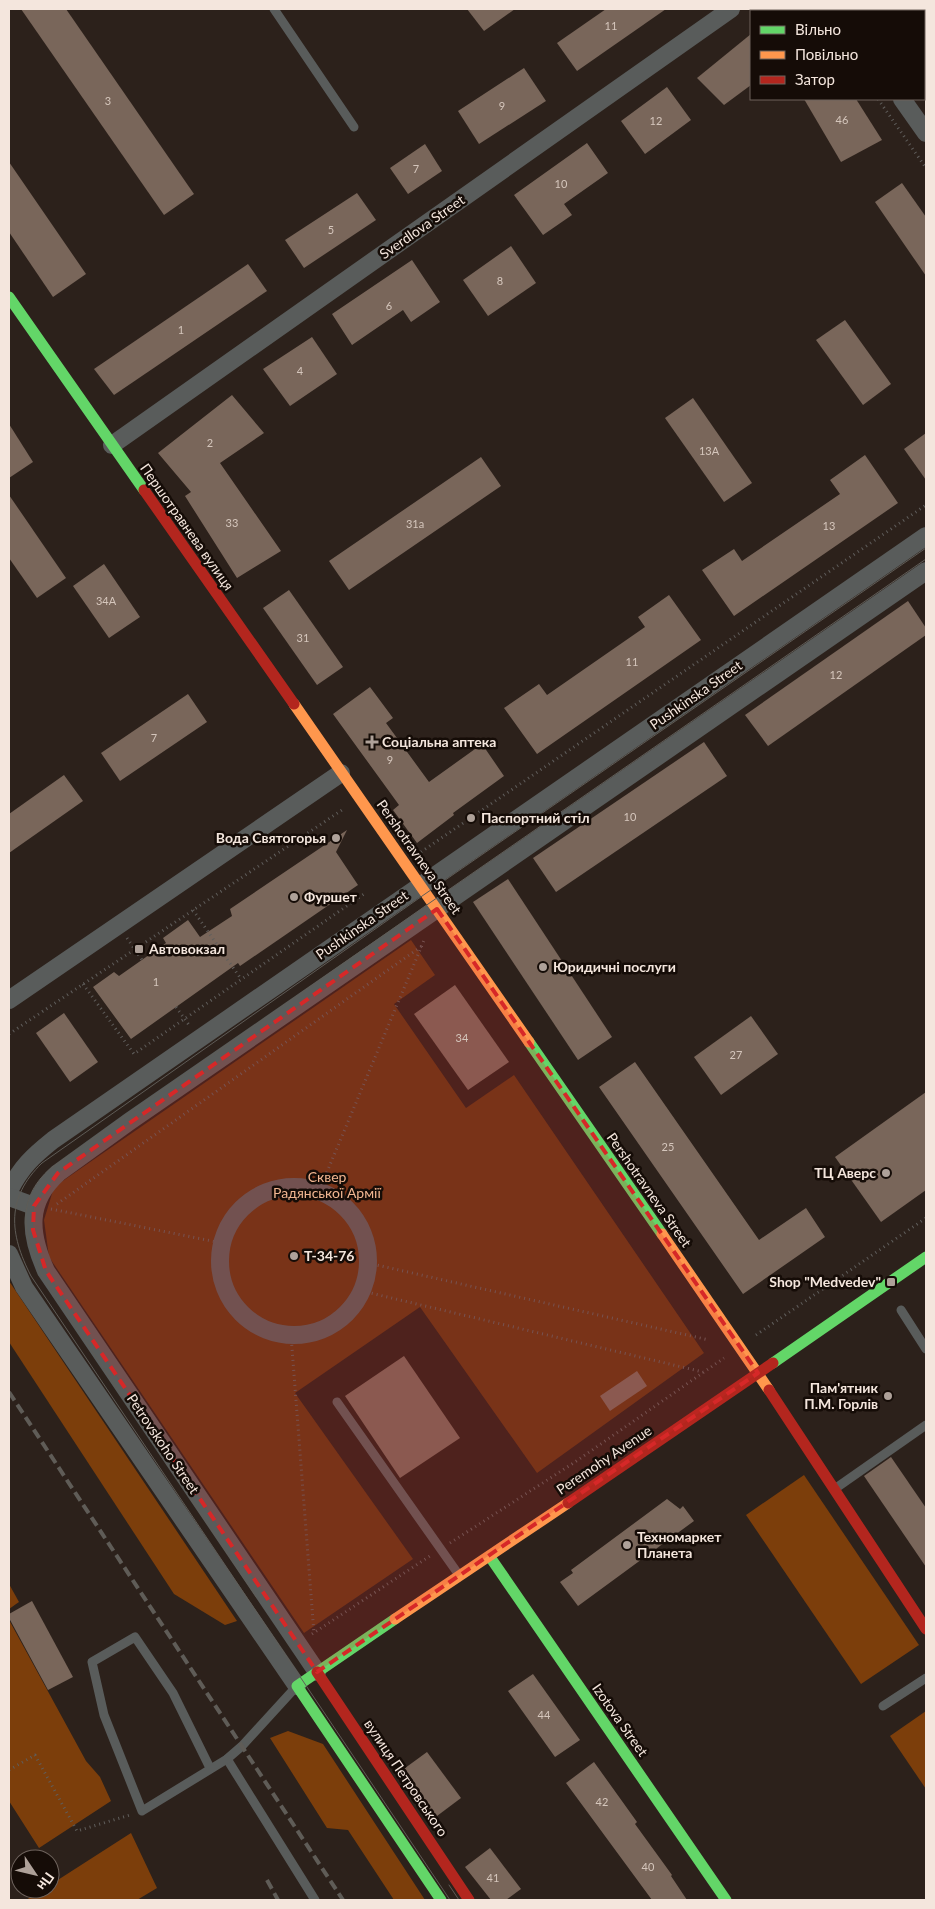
<svg xmlns="http://www.w3.org/2000/svg" width="935" height="1909" viewBox="0 0 935 1909" font-family="Lato,sans-serif">
  <style>
    .green { fill: #623615 }
    .forest { fill: #7c3e0b }
    .building { fill: #79665a }
    .lines { fill: none; stroke-linecap: round; stroke-linejoin: round }
    .path { stroke: #605e5c; stroke-width: 3; stroke-dasharray: 1 4; stroke-linecap: butt }
    .lane { stroke: #595c5b; stroke-width: 9 }
    .street { stroke: #595c5b; stroke-width: 18 }
    .fast { stroke: #63d668; stroke-width: 11 }
    .slow { stroke: #ff974d; stroke-width: 11 }
    .jam { stroke: #b3261e; stroke-width: 11 }
    .tram { stroke: #5f5c57; stroke-width: 1 }
    .rail { stroke: #5f5c57; stroke-width: 4; stroke-dasharray: 10 5; stroke-linecap: butt }
    .marked { fill: #d62828; fill-opacity: 0.2; stroke: #d62828; stroke-width: 4; stroke-dasharray: 10 6; stroke-linejoin: round }
    .poi-dot { fill: #aea199; stroke: #150c07; stroke-width: 2 }
    .labels { text-anchor: middle; stroke-width: 5; stroke-linejoin: round; paint-order: stroke }
    .number-label { font-size: 11px; fill: #d5c6bc }
    .street-label { font-size: 14px; fill: #f4e6dd; stroke: #150c07 }
    .poi-label { font-size: 14px; font-weight: bold; fill: #f4e6dd; stroke: #150c07; text-anchor: start }
    .park-label { font-size: 14px; fill: #f2b691; stroke: #150c07 }
  </style>
  <rect width="100%" height="100%" fill="#2c211b"/>
  <!-- green -->
  <polygon class="green" points="411,940 435,975 394,1004 466,1108 514,1075 704,1353 537,1473 420,1307 295,1393 413,1559 304,1633 49,1257 44,1220 54,1187"/>
  <!-- forest -->
  <g class="forest">
    <polygon points="9,1281 237,1621 225,1625 174,1594 9,1342"/>
    <polygon points="804,1475 919,1645 861,1684 746,1515"/>
    <polygon points="9,1584 19,1602 9,1609"/>
    <polygon points="9,1620 86,1761 100,1777 111,1801 39,1848 9,1801"/>
    <polygon points="926,1711 926,1789 890,1736"/>
    <polygon points="288,1731 323,1744 425,1900 394,1900 348,1830 327,1828 270,1738"/>
    <polygon points="131,1833 157,1888 137,1900 26,1900 44,1889 50,1889 50,1885"/>
  </g>
  <!-- building -->
  <g class="building">
    <polygon points="21,9 66,9 194,194 164,215"/>
    <polygon points="467,9 515,9 484,31"/>
    <polygon points="606,9 666,9 577,71 557,43"/>
    <polygon points="751,34 751,85 724,105 697,78"/>
    <polygon points="524,68 546,101 479,144 458,111"/>
    <polygon points="667,87 691,120 645,154 621,121"/>
    <polygon points="804,99 856,99 882,140 841,162"/>
    <polygon points="587,143 608,173 564,204 572,215 543,235 514,195"/>
    <polygon points="425,144 442,171 408,194 390,168"/>
    <polygon points="9,162 86,274 53,297 9,232"/>
    <polygon points="902,183 926,217 926,276 875,202"/>
    <polygon points="357,193 376,220 304,268 285,240"/>
    <polygon points="511,246 536,283 488,316 463,280"/>
    <polygon points="412,260 440,302 411,322 403,310 352,345 332,314"/>
    <polygon points="248,264 267,291 114,395 94,369"/>
    <polygon points="845,320 891,384 863,405 816,340"/>
    <polygon points="312,337 337,374 290,406 263,369"/>
    <polygon points="232,395 264,433 220,463 281,551 237,578 185,496 191,492 158,453"/>
    <polygon points="693,398 752,483 724,502 665,418"/>
    <polygon points="9,424 33,462 9,478"/>
    <polygon points="926,433 926,480 904,449"/>
    <polygon points="865,455 898,503 734,616 702,570 734,549 742,561 840,494 830,480"/>
    <polygon points="481,457 501,486 349,590 329,561"/>
    <polygon points="9,495 66,578 37,598 9,558"/>
    <polygon points="104,564 140,617 109,638 73,586"/>
    <polygon points="289,590 343,667 317,685 263,608"/>
    <polygon points="669,595 701,640 537,754 504,708 539,684 547,695 645,627 638,617"/>
    <polygon points="908,601 926,628 926,635 768,746 745,715"/>
    <polygon points="370,687 393,718 386,723 429,782 482,744 504,776 453,813 454,815 417,843 393,810 399,805 333,714"/>
    <polygon points="188,694 207,722 120,781 101,753"/>
    <polygon points="704,742 727,776 556,892 533,858"/>
    <polygon points="64,775 83,801 9,853 9,814"/>
    <polygon points="347,830 336,852 358,885 240,966 238,963 131,1039 93,987 114,972 119,976 166,943 163,938 188,920 200,937 232,916 230,909"/>
    <polygon points="508,879 612,1037 578,1060 473,902"/>
    <polygon points="455,985 509,1062 468,1090 414,1014"/>
    <polygon points="64,1013 98,1062 70,1082 36,1033"/>
    <polygon points="751,1016 778,1054 721,1095 694,1057"/>
    <polygon points="635,1062 759,1240 806,1208 825,1237 743,1294 599,1087"/>
    <polygon points="926,1092 926,1190 881,1222 835,1157"/>
    <polygon points="404,1356 460,1438 400,1478 345,1396"/>
    <polygon points="637,1371 647,1386 610,1411 600,1396"/>
    <polygon points="891,1457 926,1508 926,1567 864,1476"/>
    <polygon points="667,1499 680,1509 683,1506 694,1521 578,1606 560,1582 573,1573 571,1570"/>
    <polygon points="32,1601 73,1677 48,1690 9,1618 9,1614"/>
    <polygon points="533,1674 580,1740 555,1757 508,1691"/>
    <polygon points="427,1752 461,1798 433,1819 401,1771"/>
    <polygon points="594,1762 637,1822 635,1824 672,1875 671,1876 687,1900 652,1900 566,1783"/>
    <polygon points="490,1848 521,1889 506,1900 491,1900 465,1867"/>
  </g>
  <g class="lines">
    <!-- path -->
    <g class="path">
      <polyline points="816,9 817,11"/>
      <polyline points="877,9 879,11"/>
      <polyline points="924,75 926,79"/>
      <polyline points="878,99 926,168"/>
      <polyline points="421,852 926,505"/>
      <polyline points="193,910 241,979"/>
      <polyline points="127,938 142,960"/>
      <polyline points="83,984 134,1054 364,894"/>
      <polyline points="176,1007 189,1025"/>
      <polyline points="9,1034 342,810"/>
      <polyline points="319,1191 425,938"/>
      <polyline points="57,1204 422,946"/>
      <polyline points="51,1209 222,1243"/>
      <polyline points="368,1263 709,1340"/>
      <polyline points="362,1291 703,1372"/>
      <polyline points="291,1335 314,1634"/>
      <polyline points="756,1335 926,1218"/>
      <polyline points="450,1543 575,1462 724,1358"/>
      <polyline points="312,1634 430,1556"/>
      <polyline points="9,1770 35,1755 77,1831 130,1815"/>
    </g>
    <!-- lane -->
    <g class="lane">
      <polyline points="274,9 354,127"/>
      <polyline points="901,1310 926,1349"/>
      <polyline points="337,1402 459,1575"/>
      <polyline points="836,1488 926,1425"/>
      <polyline points="883,1706 926,1678"/>
      <polyline points="227,1759 315,1900"/>
      <polyline points="210,1768 173,1693 135,1637 92,1662 104,1715 142,1811 227,1759 242,1746 295,1688"/>
    </g>
    <!-- street -->
    <g class="street">
      <polyline points="839,9 841,11"/>
      <polyline points="902,99 926,133"/>
      <polyline points="112,445 731,9"/>
      <polyline points="9,1000 341,773"/>
      <circle cx="294" cy="1261" r="74"/>
      <path d="M9,1191C21,1167 33,1156 53,1140L926,536"/>
      <polyline points="9,1197 34,1206"/>
      <polyline points="9,1254 24,1287 297,1686"/>
      <path d="M317,1672L46,1271C29,1233 26,1202 58,1173L130,1121L926,571"/>
    </g>
    <!-- fast -->
    <g class="fast">
      <polyline points="9,297 144,490"/>
      <polyline points="529,1042 662,1234"/>
      <polyline points="773,1363 926,1257"/>
      <polyline points="490,1557 726,1900"/>
      <polyline points="395,1619 297,1686 441,1900"/>
    </g>
    <!-- slow -->
    <g class="slow">
      <polyline points="294,704 529,1042"/>
      <polyline points="662,1234 769,1390"/>
      <polyline points="395,1619 568,1503"/>
    </g>
    <!-- jam -->
    <g class="jam">
      <polyline points="144,490 294,704"/>
      <polyline points="769,1390 926,1629"/>
      <polyline points="568,1503 773,1363"/>
      <polyline points="317,1672 469,1900"/>
    </g>
    <!-- tram -->
    <g class="tram">
      <path d="M257,1598L42,1276C24,1236 14,1200 51,1168L431,902L926,559"/>
      <polyline points="449,1885 459,1900"/>
      <path d="M450,1900L31,1276C9,1233 6,1198 42,1163L425,894L926,548"/>
    </g>
    <!-- rail -->
    <g class="rail">
      <polyline points="9,1392 343,1900"/>
      <polyline points="267,1880 278,1900"/>
    </g>
  </g>
  <!-- marked area -->
  <path class="marked" d="M437,909L758,1373L317,1672L46,1271L33,1230L34,1206L58,1173Z"/>
  <!-- markers -->
  <g class="poi-dot">
    <path d="M369.5 734.5h5v5h5v5h-5v5h-5v-5h-5v-5h5z"/>
    <circle cx="471" cy="818" r="5"/>
    <circle cx="336" cy="838" r="5"/>
    <circle cx="294" cy="897" r="5"/>
    <rect x="134" y="944" width="10" height="10" rx="2.5"/>
    <circle cx="543" cy="967" r="5"/>
    <circle cx="886" cy="1173" r="5"/>
    <circle cx="294" cy="1256" r="5"/>
    <rect x="886" y="1277" width="10" height="10" rx="2.5"/>
    <circle cx="888" cy="1396" r="5"/>
    <circle cx="627" cy="1545" r="5"/>
  </g>
  <g class="labels">
    <!-- number labels -->
    <g class="number-label">
      <text x="611" y="30">11</text>
      <text x="108" y="105">3</text>
      <text x="502" y="110">9</text>
      <text x="842" y="124">46</text>
      <text x="656" y="125">12</text>
      <text x="416" y="173">7</text>
      <text x="561" y="188">10</text>
      <text x="331" y="234">5</text>
      <text x="500" y="285">8</text>
      <text x="389" y="310">6</text>
      <text x="181" y="334">1</text>
      <text x="300" y="375">4</text>
      <text x="210" y="447">2</text>
      <text x="709" y="455">13А</text>
      <text x="232" y="527">33</text>
      <text x="415" y="528">31а</text>
      <text x="829" y="530">13</text>
      <text x="106" y="605">34А</text>
      <text x="303" y="642">31</text>
      <text x="632" y="666">11</text>
      <text x="836" y="679">12</text>
      <text x="154" y="742">7</text>
      <text x="390" y="764">9</text>
      <text x="630" y="821">10</text>
      <text x="156" y="986">1</text>
      <text x="462" y="1042">34</text>
      <text x="736" y="1059">27</text>
      <text x="668" y="1151">25</text>
      <text x="544" y="1719">44</text>
      <text x="602" y="1806">42</text>
      <text x="648" y="1871">40</text>
      <text x="493" y="1882">41</text>
    </g>
    <!-- street labels -->
    <g class="street-label">
      <text transform="translate(422 227) rotate(-35)" y="5">Sverdlova Street</text>
      <text transform="translate(187 527) rotate(55)" y="5">Першотравнева вулиця</text>
      <text transform="translate(696 695) rotate(-35)" y="5">Pushkinska Street</text>
      <text transform="translate(419 857) rotate(55)" y="5">Pershotravneva Street</text>
      <text transform="translate(362 925) rotate(-35)" y="5">Pushkinska Street</text>
      <text transform="translate(649 1190) rotate(55)" y="5">Pershotravneva Street</text>
      <text transform="translate(163 1444) rotate(56)" y="5">Petrovskoho Street</text>
      <text transform="translate(604 1460) rotate(-34)" y="5">Peremohy Avenue</text>
      <text transform="translate(620 1720) rotate(55)" y="5">Izotova Street</text>
      <text transform="translate(406 1778) rotate(56)" y="5">вулиця Петровського</text>
    </g>
    <!-- poi labels -->
    <g class="poi-label">
      <text x="382" y="747">Соціальна аптека</text>
      <text x="481" y="823">Паспортний стіл</text>
      <text x="326" y="843" text-anchor="end">Вода Святогорья</text>
      <text x="304" y="902">Фуршет</text>
      <text x="149" y="954">Автовокзал</text>
      <text x="553" y="972">Юридичні послуги</text>
      <text x="876" y="1178" text-anchor="end">ТЦ Аверс</text>
      <text x="304" y="1261">Т-34-76</text>
      <text x="881" y="1287" text-anchor="end">Shop "Medvedev"</text>
      <text x="878" y="1393" text-anchor="end">Пам'ятник<tspan x="878" dy="16">П.М. Горлів</tspan></text>
      <text x="637" y="1542">Техномаркет<tspan x="637" dy="16">Планета</tspan></text>
    </g>
    <!-- park labels -->
    <g class="park-label">
      <text x="327" y="1182">Сквер<tspan x="327" dy="16">Радянської Армії</tspan></text>
    </g>
  </g>
  <!-- border -->
  <rect width="935" height="1909" fill="none" stroke="#f4e6dd" stroke-width="20"/>
  <!-- legend -->
  <rect x="750" y="10" width="175" height="90" fill="#150c07" stroke="#6e635d"/>
  <rect x="760" y="26" width="25" height="8" fill="#63d668" stroke="#6e635d"/>
  <text x="795" y="35" font-size="15" fill="#f4e6dd">Вільно</text>
  <rect x="760" y="51" width="25" height="8" fill="#ff974d" stroke="#6e635d"/>
  <text x="795" y="60" font-size="15" fill="#f4e6dd">Повільно</text>
  <rect x="760" y="76" width="25" height="8" fill="#b3261e" stroke="#6e635d"/>
  <text x="795" y="85" font-size="15" fill="#f4e6dd">Затор</text>
  <!-- north arrow -->
  <g transform="translate(35 1874) rotate(125)"><circle r="24" fill="#150c07" stroke="#6e635d"/>
  <path d="M0-4L9 19L0 12L-9 19Z" fill="#aea199"/>
  <text y="-8" font-size="14" font-weight="bold" text-anchor="middle" fill="#f4e6dd">Пн</text>
  </g>
</svg>
